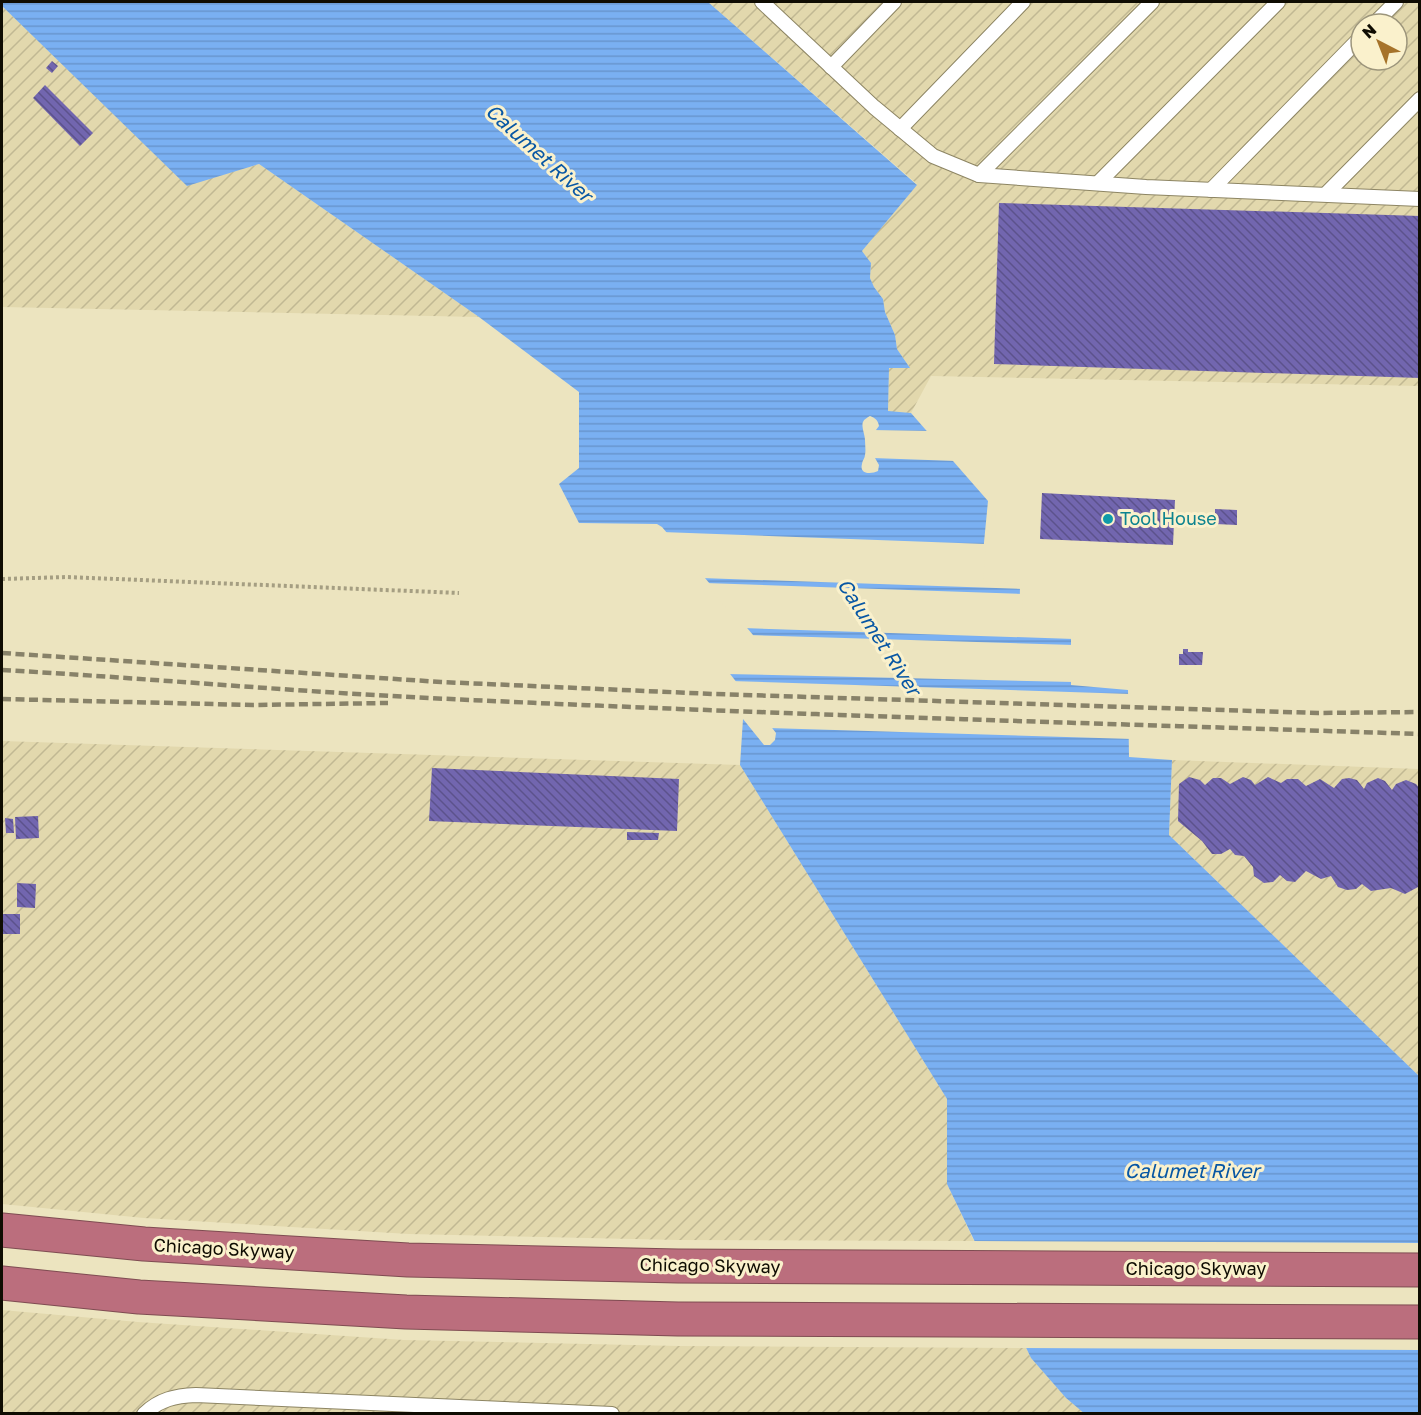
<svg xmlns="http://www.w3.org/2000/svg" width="1421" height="1415" viewBox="0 0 1421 1415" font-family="'Golos Text',sans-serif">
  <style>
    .industrial { fill: url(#industrial-furrows); fill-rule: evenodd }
    .water { fill: url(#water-rules); fill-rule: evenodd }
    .pier { fill: #ece4bf }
    .building { fill: url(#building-back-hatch) }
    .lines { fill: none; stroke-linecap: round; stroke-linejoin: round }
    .service-casing { stroke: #8d8563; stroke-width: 16 }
    .motorway-casing { stroke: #7f4c52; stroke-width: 35 }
    .path { stroke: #a59e82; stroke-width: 4; stroke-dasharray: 3 3; stroke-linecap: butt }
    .service { stroke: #fff; stroke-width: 14 }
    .motorway { stroke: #bb6e7d; stroke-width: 33 }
    .rail { stroke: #888269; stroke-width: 4.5; stroke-dasharray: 9 4.5; stroke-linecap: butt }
    .culture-dot { fill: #0f9aa8; stroke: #faf1cc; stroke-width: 2 }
    .labels { text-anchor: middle; stroke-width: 6; stroke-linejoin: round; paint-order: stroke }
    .culture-label { font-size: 18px; fill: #0d838f; stroke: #faf1cc; text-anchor: start }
    .street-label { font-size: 18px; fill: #0f0c02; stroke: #faf1cc }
    .water-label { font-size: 20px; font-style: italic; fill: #0857a4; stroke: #faf1cc }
  </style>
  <defs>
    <pattern id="industrial-furrows" width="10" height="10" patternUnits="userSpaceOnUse" patternTransform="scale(1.5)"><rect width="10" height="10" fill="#e2d8ad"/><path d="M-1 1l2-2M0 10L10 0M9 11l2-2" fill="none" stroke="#c1b893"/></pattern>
    <pattern id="water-rules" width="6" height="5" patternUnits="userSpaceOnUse" patternTransform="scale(1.5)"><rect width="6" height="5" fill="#7ab0f2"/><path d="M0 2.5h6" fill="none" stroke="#6896ce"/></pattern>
    <pattern id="building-back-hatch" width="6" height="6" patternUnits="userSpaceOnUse" patternTransform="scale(1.5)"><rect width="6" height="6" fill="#7266af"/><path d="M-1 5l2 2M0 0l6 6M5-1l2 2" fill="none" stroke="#5c528c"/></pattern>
  </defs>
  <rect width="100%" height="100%" fill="#ece4bf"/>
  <!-- industrial -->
  <g class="industrial">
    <path d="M708,2H1419V386L931,376L911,413L888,412L889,368H910L897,349L895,335L885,312L883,299L874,287L870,278L871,263L862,251L917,184ZM1361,24H1397V60H1361Z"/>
    <polygon points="2,6 187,185 259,164 479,317 2,307"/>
    <polygon points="2,741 740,765 947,1099 947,1184 974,1241 678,1240 409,1234 144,1218 2,1204"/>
    <polygon points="1172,760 1419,769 1419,1076 1169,835"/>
    <polygon points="2,1310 138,1322 404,1340 679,1346 1026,1348 1031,1358 1066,1398 1085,1413 2,1413"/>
  </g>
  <!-- water -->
  <path class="water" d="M2,2H708L917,185L862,251L871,263L870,278L874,287L883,299L885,312L895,335L897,349L910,368H889L888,411L911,413L988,501L980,584L1020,586L1019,634L1071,638V685L1128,690L1129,757L1172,760L1169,835L1419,1076V1413L1085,1414L1066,1398L1031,1358L947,1184V1099L740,765L743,719L764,745H770L775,740L776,733L727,670L745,647L753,642V635L662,527L657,524L579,523L559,484L579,468V392L479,317L259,164L187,186L2,6ZM870,416C875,418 878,420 879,426L876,430L875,458L879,465L878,471C872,474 859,475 862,464C862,461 865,458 865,455C866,450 865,445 865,440C865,435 861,426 863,422C864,419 867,418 870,416Z"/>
  <!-- pier -->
  <g class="pier">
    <polygon points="873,430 931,431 956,461 872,458"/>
    <polygon points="662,532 986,544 983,581 1020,583 1023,585 1023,589 701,578"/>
    <polygon points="705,583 1023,594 1022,632 1072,636 1074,639 743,628"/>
    <polygon points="749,635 1074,645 1074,682 726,674 724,670 734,640 737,639 745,644 750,641"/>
    <polygon points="731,681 1132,694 1132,739 768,728"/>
    <polygon points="971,1241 1419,1243 1419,1350 1023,1348"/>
  </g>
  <!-- building -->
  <g class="building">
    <polygon points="52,61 58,66 52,73 46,68"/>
    <polygon points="45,85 93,133 80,146 33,98"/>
    <polygon points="999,203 1420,216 1420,378 994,364"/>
    <polygon points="1042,493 1175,500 1173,545 1040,539"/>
    <polygon points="1215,509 1237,510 1237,525 1215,524"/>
    <polygon points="1183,649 1188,649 1188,652 1203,652 1202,665 1179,665 1179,654 1183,654"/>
    <polygon points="432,768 679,779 677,831 429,821"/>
    <polygon points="1189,777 1200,780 1205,785 1213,778 1221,778 1230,784 1243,777 1251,780 1255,785 1268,777 1281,783 1287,779 1298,779 1306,786 1320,779 1334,788 1342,779 1349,778 1357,780 1364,789 1367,783 1378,778 1385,781 1392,790 1396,784 1406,780 1416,784 1420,789 1420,886 1405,894 1391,888 1371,891 1362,884 1356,889 1347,890 1338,887 1331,876 1321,879 1306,871 1295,882 1287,881 1280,875 1273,882 1264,883 1254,876 1253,867 1244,856 1235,855 1230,849 1221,854 1212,854 1202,841 1178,821 1179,784"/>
    <polygon points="38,816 39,838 16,839 15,817"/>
    <polygon points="5,818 13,819 14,833 6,833"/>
    <polygon points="627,832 659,833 658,840 627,840"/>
    <polygon points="17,883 36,884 35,908 17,907"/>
    <rect x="2" y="914" width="18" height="20"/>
  </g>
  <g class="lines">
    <defs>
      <g id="service">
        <polyline points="762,2 874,107 933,156 979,175 1146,187 1420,199"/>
        <polyline points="1374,24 1396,2"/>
        <polyline points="831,67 894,2"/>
        <polyline points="900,129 1023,2"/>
        <polyline points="979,175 1152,2"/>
        <polyline points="1098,183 1278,2"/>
        <polyline points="1211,190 1361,37"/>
        <polyline points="1326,194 1420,99"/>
        <path d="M144,1414C160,1399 175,1396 196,1395L612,1414"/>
      </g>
      <g id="motorway">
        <polyline points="2,1230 144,1244 408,1260 678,1266 1420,1270"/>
        <polyline points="2,1283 139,1297 406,1312 678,1319 1420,1322"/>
      </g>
    </defs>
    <!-- service casing -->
    <use href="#service" class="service-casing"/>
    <!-- motorway casing -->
    <use href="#motorway" class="motorway-casing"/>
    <!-- path -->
    <polyline class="path" points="2,579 67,577 459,593"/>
    <!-- service -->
    <use href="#service" class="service"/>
    <!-- motorway -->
    <use href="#motorway" class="motorway"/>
    <!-- rail -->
    <g class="rail">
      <polyline points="2,653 441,682 714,694 1318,713 1420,712"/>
      <path d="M2,670C144,678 286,691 429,698C759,714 1089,723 1420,734"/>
      <polyline points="2,699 253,705 388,703"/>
    </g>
  </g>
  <!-- markers -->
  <circle class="culture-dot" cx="1108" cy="519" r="6"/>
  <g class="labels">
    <!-- culture labels -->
    <g class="culture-label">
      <text x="1120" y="525">Tool House</text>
    </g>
    <!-- street labels -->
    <g class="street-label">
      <text transform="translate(224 1249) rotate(3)" y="6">Chicago Skyway</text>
      <text transform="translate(710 1266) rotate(1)" y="6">Chicago Skyway</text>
      <text x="1196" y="1275">Chicago Skyway</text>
    </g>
    <!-- water labels -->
    <g class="water-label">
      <text transform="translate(539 153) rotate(42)" y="7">Calumet River</text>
      <text transform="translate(879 637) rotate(57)" y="7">Calumet River</text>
      <text x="1192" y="1178">Calumet River</text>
    </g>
  </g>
  <!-- border -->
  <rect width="1421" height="1415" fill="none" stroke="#0f0c02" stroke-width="6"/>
  <!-- north arrow -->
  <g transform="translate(1379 42) rotate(318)"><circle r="28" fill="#faf1cc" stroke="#9c957b" stroke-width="1.5"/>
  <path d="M0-4.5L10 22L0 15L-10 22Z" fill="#a6732a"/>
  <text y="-9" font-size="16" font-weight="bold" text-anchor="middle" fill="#0f0c02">N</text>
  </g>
</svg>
